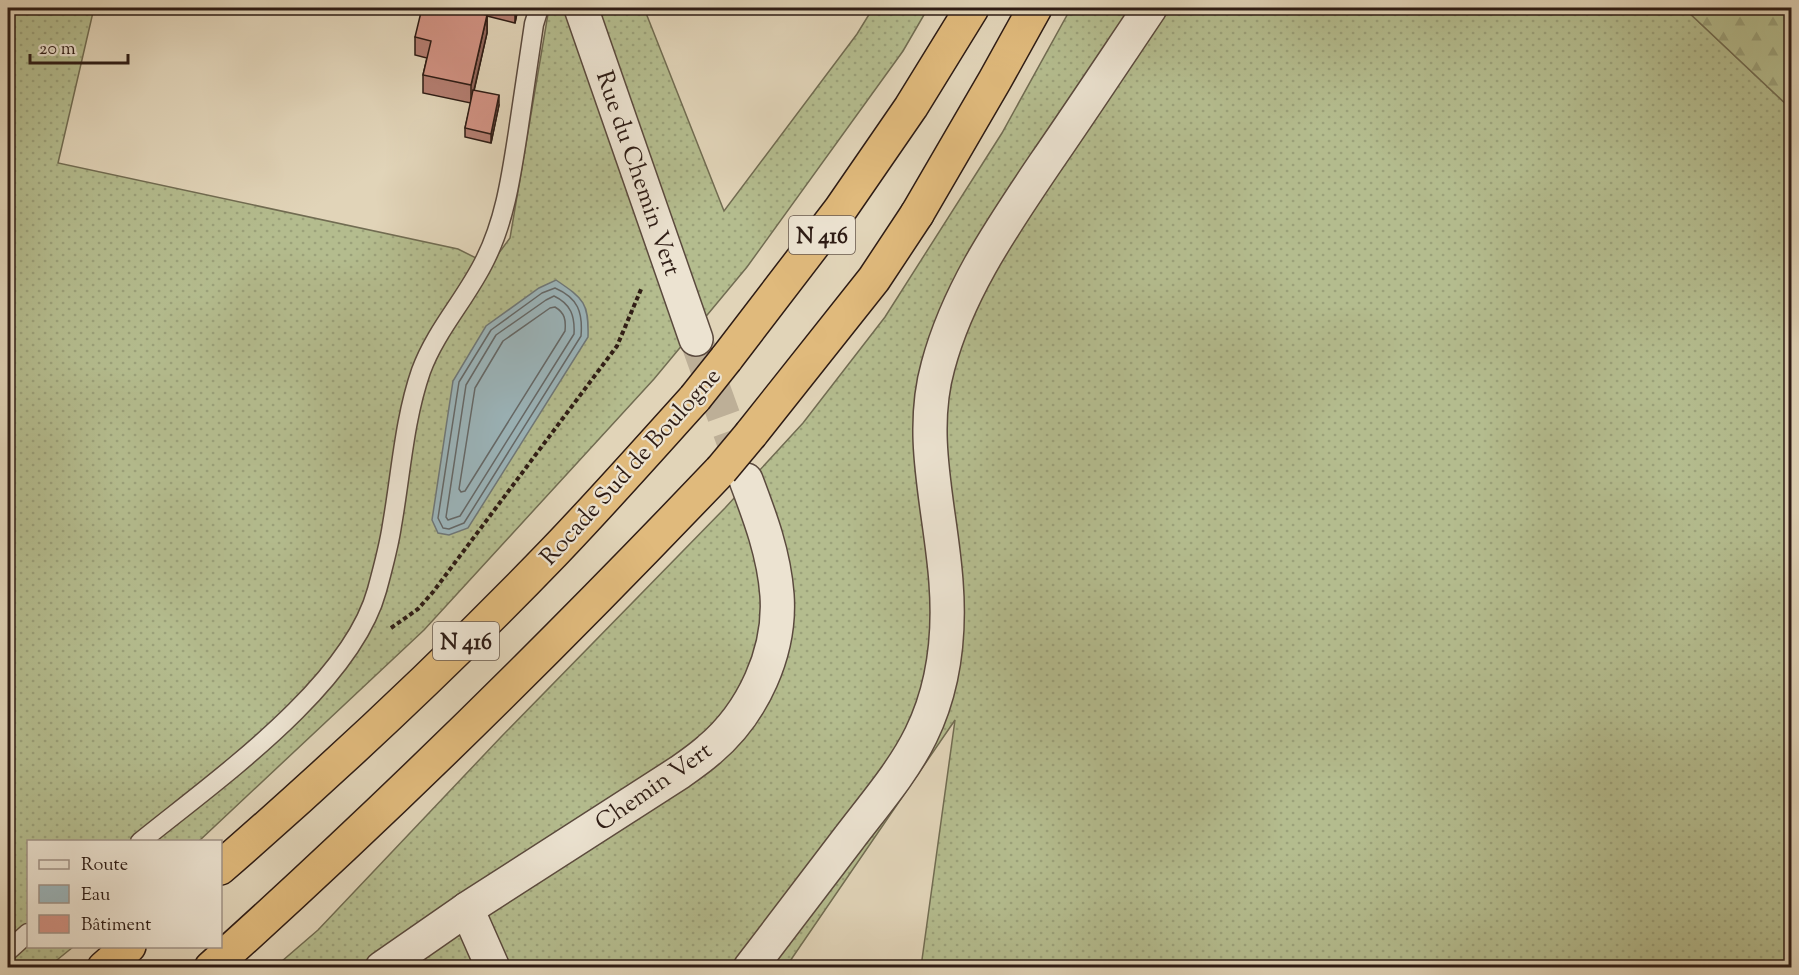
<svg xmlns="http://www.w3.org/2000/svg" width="1799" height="975" viewBox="0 0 1799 975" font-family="'Sorts Mill Goudy',serif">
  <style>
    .grass { fill: url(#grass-dots); stroke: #716c52; stroke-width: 1.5 }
    .forest { fill: url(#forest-firs); stroke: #716c52; stroke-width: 1.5 }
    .water { fill: #9bb5bb; stroke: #6f7879; stroke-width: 1.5 }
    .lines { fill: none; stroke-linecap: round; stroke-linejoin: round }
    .shore { stroke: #646868; stroke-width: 1.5 }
    .minor-tunnel { stroke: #bdaf97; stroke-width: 33; stroke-dasharray: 33 16; stroke-linecap: butt }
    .service-casing { stroke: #5b4a3e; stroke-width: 21 }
    .minor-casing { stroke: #5b4a3e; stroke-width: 36 }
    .trunk-casing { stroke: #2e1c15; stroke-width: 36 }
    .motorway-casing { stroke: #2e1c15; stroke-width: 36 }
    .path { stroke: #2e1c15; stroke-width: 4; stroke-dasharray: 4.5 3; stroke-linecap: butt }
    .service { stroke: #ece3d1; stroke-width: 18 }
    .minor { stroke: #ece3d1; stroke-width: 33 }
    .trunk { stroke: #e0ba7c; stroke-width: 33 }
    .motorway { stroke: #e0ba7c; stroke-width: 33 }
    .trunk-bridge-casing { stroke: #2e1c15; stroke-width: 36; stroke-linecap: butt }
    .trunk-bridge { stroke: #e0ba7c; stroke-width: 33 }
    .wall { fill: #b47e71; stroke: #2e1c15; stroke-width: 1.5 }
    .shaded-wall { fill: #92665c; stroke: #2e1c15; stroke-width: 1.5 }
    .building { fill: #d19283; stroke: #2e1c15; stroke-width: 1.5 }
    .labels { text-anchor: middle; stroke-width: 4.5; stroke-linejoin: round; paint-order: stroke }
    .shield { fill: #ece3d1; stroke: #67584d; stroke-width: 1.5 }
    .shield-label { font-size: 22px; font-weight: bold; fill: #2e1c15 }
    .street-label { font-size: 24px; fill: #2e1c15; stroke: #ece3d1 }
  </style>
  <defs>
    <pattern id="grass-dots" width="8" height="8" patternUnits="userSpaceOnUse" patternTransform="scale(1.5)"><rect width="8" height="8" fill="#b4bc8e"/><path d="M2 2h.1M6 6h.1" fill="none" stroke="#9ba17a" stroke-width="1.8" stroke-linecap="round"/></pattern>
    <pattern id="forest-firs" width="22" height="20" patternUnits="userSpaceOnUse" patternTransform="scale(1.5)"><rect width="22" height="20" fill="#b4bc8e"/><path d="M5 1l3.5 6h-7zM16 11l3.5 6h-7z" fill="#9ba17a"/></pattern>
  </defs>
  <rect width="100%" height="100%" fill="#e1d4b8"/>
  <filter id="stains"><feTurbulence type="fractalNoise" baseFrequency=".00333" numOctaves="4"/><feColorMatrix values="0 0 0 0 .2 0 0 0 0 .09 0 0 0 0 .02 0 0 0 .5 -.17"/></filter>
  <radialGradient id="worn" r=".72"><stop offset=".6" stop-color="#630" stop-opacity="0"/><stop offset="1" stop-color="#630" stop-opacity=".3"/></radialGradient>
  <!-- grass -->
  <g class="grass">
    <polygon points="8,8 94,8 58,163 458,249 490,265 510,238 549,8 644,8 724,211 857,34 873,8 928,8 903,51 747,267 654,379 424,630 199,841 28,842 28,946 73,947 47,968 8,967"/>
    <polygon points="1071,8 1684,8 1788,106 1791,107 1791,967 921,967 955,720 786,967 274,968 318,930 501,737 725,508 803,423 885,317 1002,133"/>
  </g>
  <!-- forest -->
  <polygon class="forest" points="1684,8 1791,8 1791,107 1788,106"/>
  <!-- water -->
  <path class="water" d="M556,280C584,299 589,303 588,337L468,528L449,535L438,533L432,520L453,381L486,326L539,288Z"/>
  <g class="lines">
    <!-- shore -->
    <g class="shore">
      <path d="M555,288C578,298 583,312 581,336L464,523L449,529L443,528L438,518L459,382L491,330L542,293Z"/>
      <path d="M554,296C571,304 575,316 574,334L460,516L448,520L446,517L466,385L496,335L546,300Z"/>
      <path d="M555,307C565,313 566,320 565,331L465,491L461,492L459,489L475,388L503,341L550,308Z"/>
    </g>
    <!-- minor-tunnel -->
    <polyline class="minor-tunnel" points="696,339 745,475"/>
    <defs>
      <g id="service">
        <path d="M140,842C215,781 351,686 377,590C383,568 389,546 392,525C401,474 404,420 421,371C436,330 466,299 485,260C505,220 511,177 518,132C523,96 529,60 534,24L539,8"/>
        <polyline points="8,951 28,933"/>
      </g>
      <g id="minor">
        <polyline points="581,8 696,339"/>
        <polyline points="467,909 493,968"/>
        <path d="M382,968L467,909L680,772C690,765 700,758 709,750C753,713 781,652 777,595C774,554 760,517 746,480"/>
        <path d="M750,968C783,924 816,881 849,838C874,805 903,772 921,735C944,688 950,634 946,582C941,510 918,437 938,366C958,291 1001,229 1044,165C1080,113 1115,60 1150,8"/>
      </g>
      <g id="trunk">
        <polyline points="726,359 840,210 911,107 972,8"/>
        <polyline points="751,434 874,279 917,214"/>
        <path d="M220,868C336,767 448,662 554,552C602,502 648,450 695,398"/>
        <polyline points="104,968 129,946"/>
        <path d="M211,968C388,809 557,642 721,470"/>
      </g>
      <polyline id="motorway" points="917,214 995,80 1035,8"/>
    </defs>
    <!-- service casing -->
    <use href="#service" class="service-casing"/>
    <!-- minor casing -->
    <use href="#minor" class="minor-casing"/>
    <!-- trunk casing -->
    <use href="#trunk" class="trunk-casing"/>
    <!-- motorway casing -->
    <use href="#motorway" class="motorway-casing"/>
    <!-- path -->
    <polyline class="path" points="391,628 418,609 433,592 617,346 642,287"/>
    <!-- service -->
    <use href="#service" class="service"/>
    <!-- minor -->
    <use href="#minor" class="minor"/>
    <!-- trunk -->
    <use href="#trunk" class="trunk"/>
    <!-- motorway -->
    <use href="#motorway" class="motorway"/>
    <defs>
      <g id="trunk-bridge">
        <polyline points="695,398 726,359"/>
        <polyline points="721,470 751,434"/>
      </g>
    </defs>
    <!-- trunk-bridge casing -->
    <use href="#trunk-bridge" class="trunk-bridge-casing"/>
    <!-- trunk-bridge -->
    <use href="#trunk-bridge" class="trunk-bridge"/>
  </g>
  <!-- wall -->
  <polygon class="wall" points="475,8 518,8 515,23 487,16 487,33 474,91 499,105 491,143 465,137 465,128 471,103 423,93 423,75 427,58 415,55 415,37 475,12"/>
  <!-- shaded-wall -->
  <g class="shaded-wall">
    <polygon points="515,8 518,8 515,23"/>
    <polygon points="487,15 487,33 471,103 471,85"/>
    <polygon points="499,95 499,105 491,143 491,134"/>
  </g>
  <!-- building -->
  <g class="building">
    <polygon points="422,8 453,8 487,15 471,85 423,75 431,41 415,37"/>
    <polygon points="473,90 499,95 491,134 465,128"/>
  </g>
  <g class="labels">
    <!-- shield labels -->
    <g class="shield">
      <rect x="789" y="216" width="66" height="38" rx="4.5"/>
      <rect x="433" y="622" width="66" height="38" rx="4.5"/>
    </g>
    <g class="shield-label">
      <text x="822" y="243">N 416</text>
      <text x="466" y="649">N 416</text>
    </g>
    <!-- street labels -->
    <g class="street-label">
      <text transform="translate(639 173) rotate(71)" y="8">Rue du Chemin Vert</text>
      <text transform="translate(630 466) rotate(-48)" y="8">Rocade Sud de Boulogne</text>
      <text transform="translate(653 786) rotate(-35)" y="8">Chemin Vert</text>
    </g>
  </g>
  <!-- margin -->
  <rect width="1799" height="975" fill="none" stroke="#e1d4b8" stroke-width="30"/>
  <rect x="9" y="9" width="1781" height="957" fill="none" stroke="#2e1c15" stroke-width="3"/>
  <rect x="15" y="15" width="1769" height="945" fill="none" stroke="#2e1c15" stroke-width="1.5"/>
  <!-- legend -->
  <rect x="27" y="840" width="195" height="108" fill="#ece3d1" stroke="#a09386" stroke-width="1.5"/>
  <rect x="39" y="860" width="30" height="9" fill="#ece3d1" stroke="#a09386" stroke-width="1.5"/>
  <text x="81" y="870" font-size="18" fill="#2e1c15">Route</text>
  <rect x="39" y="885" width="30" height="18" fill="#9bb5bb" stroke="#a09386" stroke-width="1.5"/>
  <text x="81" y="900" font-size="18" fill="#2e1c15">Eau</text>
  <rect x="39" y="915" width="30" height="18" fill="#d19283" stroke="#a09386" stroke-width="1.5"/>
  <text x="81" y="930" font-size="18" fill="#2e1c15">Bâtiment</text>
  <!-- scale -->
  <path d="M30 54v9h98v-9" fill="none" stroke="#2e1c15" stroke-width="3"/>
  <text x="39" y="54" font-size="18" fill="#2e1c15" stroke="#ece3d1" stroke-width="4.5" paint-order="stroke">20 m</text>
  <rect width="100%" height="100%" filter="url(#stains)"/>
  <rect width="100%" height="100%" fill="url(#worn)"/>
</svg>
